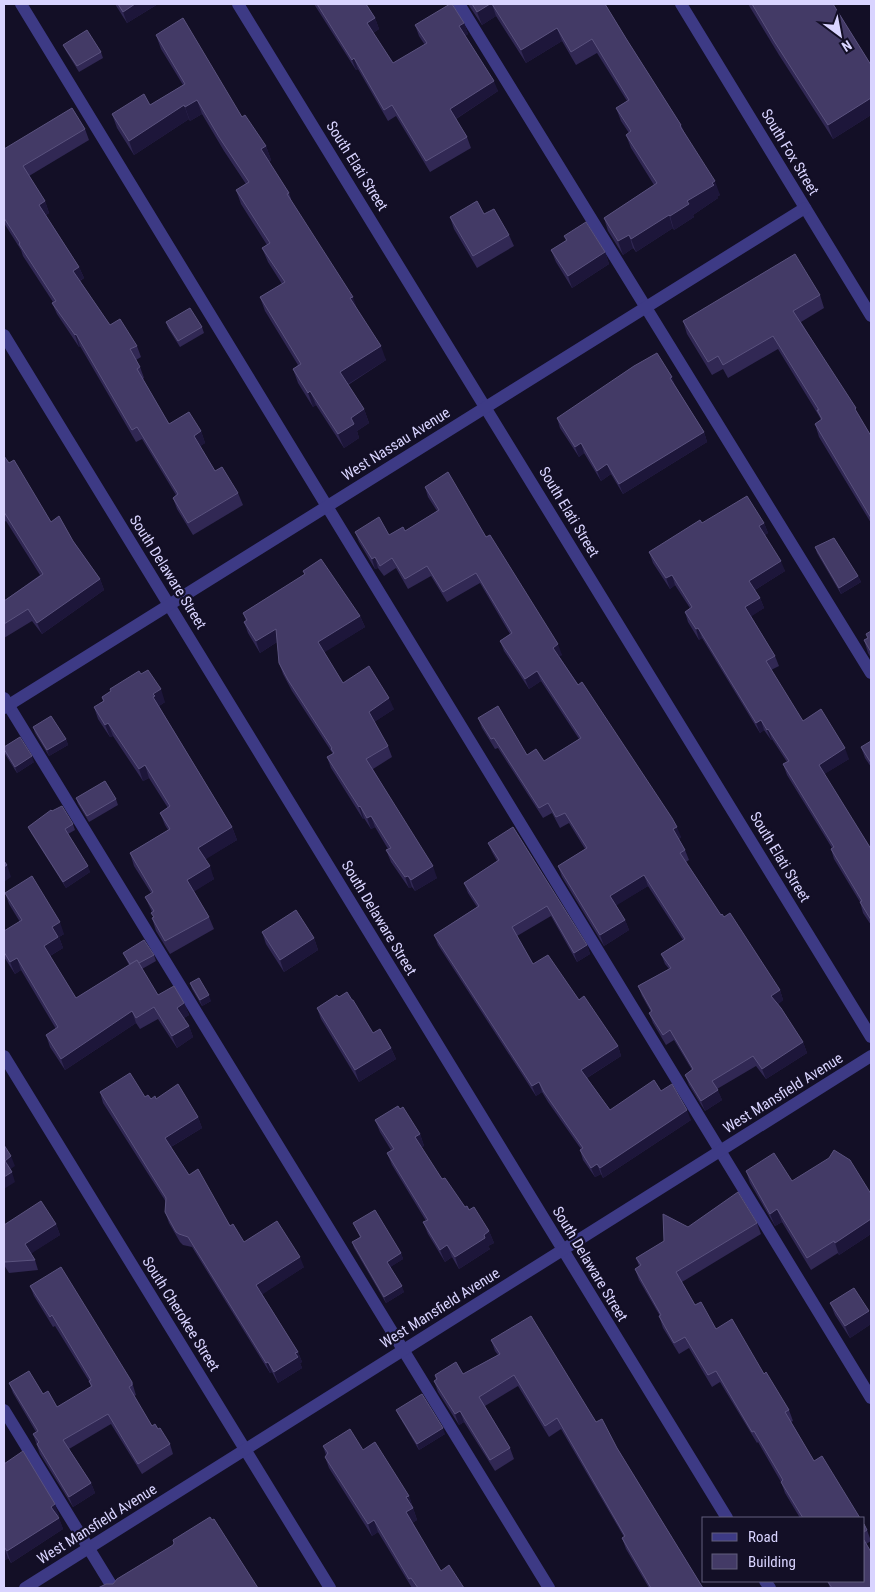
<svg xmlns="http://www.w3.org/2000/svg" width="875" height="1592" viewBox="0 0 875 1592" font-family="'Roboto Condensed',sans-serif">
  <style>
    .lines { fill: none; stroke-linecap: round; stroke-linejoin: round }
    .service { stroke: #3d3a85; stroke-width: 12 }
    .minor { stroke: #3d3a85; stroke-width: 12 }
    .wall { fill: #312854 }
    .shaded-wall { fill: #1d163a }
    .building { fill: #433a66; stroke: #5a527e }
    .labels { text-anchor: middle; stroke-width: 4.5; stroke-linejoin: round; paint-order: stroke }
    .street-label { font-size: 15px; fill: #d9d4ff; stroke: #130f26 }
  </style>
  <rect width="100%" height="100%" fill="#130f26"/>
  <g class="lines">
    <!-- service -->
    <g class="service">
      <path d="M21,4C305,468 586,935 871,1398"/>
      <polyline points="459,4 871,673"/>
      <polyline points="4,698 549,1588"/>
      <polyline points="4,1410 113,1588"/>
    </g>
    <!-- minor -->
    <g class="minor">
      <polyline points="238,4 871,1037"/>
      <polyline points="681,4 871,316"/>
      <polyline points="4,335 727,1518"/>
      <polyline points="4,708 805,208"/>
      <polyline points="4,1056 330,1588"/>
      <polyline points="765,1581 770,1588"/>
      <polyline points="25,1588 871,1056"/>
    </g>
  </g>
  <!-- wall -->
  <g class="wall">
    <polygon points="115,4 158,4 127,23"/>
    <polygon points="314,4 366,4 375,18 379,29 373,33 393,63 425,45 419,36 415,25 464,23 468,34 465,36 498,91 456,119 467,137 471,148 430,172 396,116 388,121 358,69 356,70"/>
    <polygon points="468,4 605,4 627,40 681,125 685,134 720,195 718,196 718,198 693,215 694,217 674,230 673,228 636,252 633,248 623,255 608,231 604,218 654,185 631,148 626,135 629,133 621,121 616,108 627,101 597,53 576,65 562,41 526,63 496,16 482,25"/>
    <polygon points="748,4 833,4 871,65 871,115 833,139 779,55"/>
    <polygon points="156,35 242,117 266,146 271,160 269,162 289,193 292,202 356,307 386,360 348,385 364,409 369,423 357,431 359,438 344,448 316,405 313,407 298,383 293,369 298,365 265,311 260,297 282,284 268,262 262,248 267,245 241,204 236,190 246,184 224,151 202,114 190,121 189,119 134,155 117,128 112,114 150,105 183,85 161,49"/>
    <polygon points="63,45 101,52 103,58 79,72 66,51"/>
    <polygon points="85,129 89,140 29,176 45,201 49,213 46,215 79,267 84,278 80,281 110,325 137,346 141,357 136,360 140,367 144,378 143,379 169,424 201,431 205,443 200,446 215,471 238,493 243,505 193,535 177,509 173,498 176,495 142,439 136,442 80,346 79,347 57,314 52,303 53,302 23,256 21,250 4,223 4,149"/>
    <polygon points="484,214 509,235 514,246 477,268 454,229 450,217"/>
    <polygon points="564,236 605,252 609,264 572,288 556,262 551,250 566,241"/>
    <polygon points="820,295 824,308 801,322 871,436 871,523 819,437 815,424 821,420 819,416 778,349 728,378 723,369 712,375 687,334 683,321"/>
    <polygon points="166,322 202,327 204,333 180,347 168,328"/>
    <polygon points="676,387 704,432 707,442 623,494 611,474 601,481 584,453 579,457 560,428 557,418"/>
    <polygon points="4,456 51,522 73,541 100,579 104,590 42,634 32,621 4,638 4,601 40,575 6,521 4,522"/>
    <polygon points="425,487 486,537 562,655 559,656 681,837 679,839 685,850 689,860 686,862 721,915 780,990 783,1000 778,1004 803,1042 807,1053 766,1079 756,1066 717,1089 722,1100 705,1111 689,1085 685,1075 692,1070 674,1040 666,1045 653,1023 649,1013 651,1012 642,996 638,986 669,969 665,964 661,954 683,940 648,886 616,905 625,920 629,930 604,946 562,877 558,866 585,849 569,823 560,828 552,813 543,818 498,748 495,749 482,728 478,718 527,755 544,761 579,739 541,681 529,689 504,651 500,641 510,634 480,583 447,602 431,576 408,589 396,568 384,576 378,568 375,569 359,542 355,532 389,535 405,531 437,511 428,497"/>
    <polygon points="702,523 764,523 768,533 765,535 785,571 755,590 760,598 764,608 751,616 775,656 779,666 771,670 803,721 849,759 824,774 871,849 871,925 863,913 860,902 834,859 831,849 832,848 787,775 783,764 787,762 772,739 771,740 764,730 760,733 702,638 699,640 688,622 685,612 690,608 675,585 670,589 653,563 649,552"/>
    <polygon points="815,547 858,576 861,582 841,594 817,553"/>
    <polygon points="303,571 360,616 365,627 324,652 343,683 394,709 374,722 388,746 392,757 373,769 437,878 415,891 412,887 409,888 391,862 386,850 388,849 375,827 371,829 364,818 363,819 331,768 327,757 333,754 292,691 283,674 279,663 277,642 260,653 248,633 244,622 246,621 243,613 305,575"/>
    <polygon points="871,631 871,658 868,653 864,640 868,638 866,634"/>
    <polygon points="110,689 165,702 159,706 232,827 237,840 205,859 214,879 194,891 209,917 214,929 170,954 156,931 152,918 153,917 152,912 145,897 151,893 134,866 130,853 168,830 165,825 160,813 168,808 149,778 143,781 113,736 110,737 98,719 94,707 103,701 102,697 111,691"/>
    <polygon points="33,727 66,739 68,745 49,756 35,733"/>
    <polygon points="871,741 871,767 865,758 861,747"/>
    <polygon points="4,749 34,762 17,773 5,754"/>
    <polygon points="76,798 116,799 118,805 89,822 78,804"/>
    <polygon points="52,811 73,824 75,830 68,834 90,872 66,888 31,833 28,827"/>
    <polygon points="488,843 587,945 590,954 577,962 551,916 517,936 533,964 579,1000 618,1046 621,1056 587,1078 610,1110 661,1091 691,1120 603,1178 601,1174 595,1177 583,1160 580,1150 581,1149 548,1102 542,1092 536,1096 438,945 434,935 477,907 468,893 464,883 497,861 492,852"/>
    <polygon points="5,893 64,934 59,937 63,948 50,956 76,998 129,965 123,953 154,955 156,961 142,969 158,995 184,1003 189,1015 184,1018 189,1026 193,1037 177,1048 158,1019 140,1029 136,1023 65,1070 50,1047 46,1035 56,1029 21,970 15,974 4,957 4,931 20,922 9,904"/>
    <polygon points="262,932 314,938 318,950 284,972 266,944"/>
    <polygon points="190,983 211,1001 202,1006 192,989"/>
    <polygon points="317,1008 373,1033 391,1048 396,1059 359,1082 321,1019"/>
    <polygon points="100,1092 145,1097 151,1099 156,1099 198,1117 202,1128 171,1147 189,1175 244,1242 304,1267 262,1294 298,1352 302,1362 300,1363 302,1368 278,1383 272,1372 270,1373 192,1247 183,1245 180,1242 169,1223 165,1212 166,1202 103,1103"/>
    <polygon points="375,1120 420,1134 424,1146 421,1147 442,1179 465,1207 469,1210 489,1231 494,1243 488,1246 490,1249 459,1269 452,1257 445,1262 428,1234 423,1222 426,1221 392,1165 387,1153 391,1150 380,1132"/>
    <polygon points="746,1171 792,1181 871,1194 871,1234 839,1255 838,1253 811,1270 782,1222 775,1226 750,1183"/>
    <polygon points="353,1223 401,1253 403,1259 390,1267 404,1292 386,1303 354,1248 352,1242 360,1237"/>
    <polygon points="757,1223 761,1234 682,1282 695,1305 716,1329 764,1374 789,1410 793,1421 791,1422 814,1461 860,1518 800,1518 785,1493 781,1482 758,1442 757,1443 720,1382 712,1387 689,1348 679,1354 663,1328 659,1316 660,1316 639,1280 635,1269 639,1266 636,1258 688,1227"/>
    <polygon points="56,1224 60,1235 31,1253 35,1260 38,1270 9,1273 4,1265 4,1225"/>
    <polygon points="30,1286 132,1382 135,1392 136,1395 134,1396 152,1426 158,1429 170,1444 173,1454 142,1474 111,1424 69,1449 91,1483 95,1493 73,1507 40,1454 33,1434 36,1432 13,1393 9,1383 43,1394 57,1407 91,1387 89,1381 55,1326 53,1327 34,1296"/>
    <polygon points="830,1303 871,1317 871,1324 850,1338 835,1315"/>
    <polygon points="491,1340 596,1422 617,1448 703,1588 649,1588 626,1549 622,1538 624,1537 561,1429 549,1437 518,1386 485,1406 510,1448 514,1459 495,1471 464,1422 459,1425 438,1392 434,1381 436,1380 435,1375 463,1374 498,1355 495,1351"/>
    <polygon points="396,1410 445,1434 419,1450 399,1416"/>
    <polygon points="323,1446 363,1450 409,1496 417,1520 412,1523 441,1571 464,1588 412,1588 378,1532 372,1536 329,1468 325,1457 326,1455"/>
    <polygon points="4,1464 59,1515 58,1516 63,1529 11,1563 8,1558 4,1561"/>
    <polygon points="864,1524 867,1530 871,1541 866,1544 871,1588 830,1588 828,1582 864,1581"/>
  </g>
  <!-- shaded-wall -->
  <g class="shaded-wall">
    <polygon points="135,4 158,4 127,23 123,12"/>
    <polygon points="490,4 492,4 496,16 482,25 477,12"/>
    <polygon points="375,18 379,29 371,34 367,23"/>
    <polygon points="464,23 468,34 463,37 459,26"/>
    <polygon points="557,28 562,41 526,63 521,50"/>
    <polygon points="354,58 358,69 356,70 352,60"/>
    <polygon points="494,81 498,91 454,120 450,109"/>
    <polygon points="871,98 871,115 833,139 828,125"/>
    <polygon points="197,100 202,114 190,121 185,107"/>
    <polygon points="184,105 189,119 134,155 129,141"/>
    <polygon points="266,146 271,160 266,163 261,149"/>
    <polygon points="715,181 720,195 718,196 718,198 693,215 694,217 674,230 670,216 687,201"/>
    <polygon points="45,201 49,213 44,216 39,205"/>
    <polygon points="669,215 673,228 636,252 631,239"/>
    <polygon points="629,235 633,248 623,255 618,241"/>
    <polygon points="605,252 609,264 572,288 568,276"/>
    <polygon points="79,267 84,278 77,282 73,271"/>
    <polygon points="353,297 358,311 350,298"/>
    <polygon points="76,334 80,346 79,347 75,335"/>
    <polygon points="381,346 386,360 345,386 340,372"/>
    <polygon points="672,377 676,387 674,388 670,378"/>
    <polygon points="310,391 316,405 313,407 308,393"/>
    <polygon points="364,409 369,423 357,431 359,438 344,448 338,434 351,418"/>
    <polygon points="201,431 205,443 198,448 194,436"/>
    <polygon points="704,432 707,442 623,494 619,484"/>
    <polygon points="581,443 584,453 579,457 575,447"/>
    <polygon points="607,464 611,474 601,481 597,471"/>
    <polygon points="764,523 768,533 763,536 759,526"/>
    <polygon points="375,557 378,568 375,569 372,559"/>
    <polygon points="781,561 785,571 753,591 749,581"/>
    <polygon points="672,575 675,585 670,589 666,578"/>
    <polygon points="858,576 861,582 841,594 839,588"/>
    <polygon points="100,579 104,590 42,634 37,623"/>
    <polygon points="760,598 764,608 749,618 745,607"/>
    <polygon points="360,616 365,627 322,654 318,642"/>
    <polygon points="698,628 702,638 699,640 696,629"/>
    <polygon points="276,629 280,640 260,653 256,641"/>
    <polygon points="558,644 562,655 557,658 553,648"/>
    <polygon points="537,671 541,681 529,689 525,679"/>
    <polygon points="161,689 165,702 159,706 153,697 153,694"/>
    <polygon points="389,698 394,709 373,723 369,712"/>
    <polygon points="761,720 764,730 760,733 756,723"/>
    <polygon points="108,723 113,736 110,737 105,725"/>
    <polygon points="768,729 772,739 771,740 767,730"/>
    <polygon points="66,739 68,745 49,756 47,750"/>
    <polygon points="845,748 849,759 823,775 819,765"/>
    <polygon points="32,756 34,762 17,773 15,767"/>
    <polygon points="145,765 149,778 143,781 139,769"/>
    <polygon points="360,806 364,818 363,819 359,807"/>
    <polygon points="371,816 375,827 371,829 367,818"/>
    <polygon points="232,827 237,840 203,861 198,848"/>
    <polygon points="677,827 681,837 677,840 673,829"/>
    <polygon points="7,865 11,877 4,882 4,867"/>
    <polygon points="88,866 90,872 66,888 63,882"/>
    <polygon points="210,866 214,879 192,893 187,880"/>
    <polygon points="433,866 437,878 415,891 411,880"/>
    <polygon points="644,875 648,886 614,907 610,896"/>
    <polygon points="408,876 412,887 409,888 405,877"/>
    <polygon points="625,920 629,930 604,946 600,935"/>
    <polygon points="60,922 64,934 59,937 63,948 48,957 44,946 52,927"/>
    <polygon points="314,938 318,950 284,972 280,960"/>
    <polygon points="587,945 590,954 577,962 574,953"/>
    <polygon points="17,958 21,970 15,974 10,962"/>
    <polygon points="780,990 783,1000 775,1007 771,996"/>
    <polygon points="209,995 211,1001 202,1006 200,1000"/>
    <polygon points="184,1003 189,1015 182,1019 177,1008"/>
    <polygon points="132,1011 136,1023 65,1070 61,1059"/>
    <polygon points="189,1026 193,1037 177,1048 172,1036"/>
    <polygon points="803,1042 807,1053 766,1079 762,1069"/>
    <polygon points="618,1046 621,1056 585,1079 581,1070"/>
    <polygon points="391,1048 396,1059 359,1082 355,1070"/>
    <polygon points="539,1082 542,1092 536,1096 532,1086"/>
    <polygon points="718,1090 722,1100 705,1111 701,1101"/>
    <polygon points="687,1110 691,1120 603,1178 600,1168"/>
    <polygon points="198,1117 202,1128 169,1148 165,1138"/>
    <polygon points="420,1134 424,1146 419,1149 415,1137"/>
    <polygon points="11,1156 15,1166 8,1171 5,1161"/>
    <polygon points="597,1164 601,1174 595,1177 591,1168"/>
    <polygon points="12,1172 15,1182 4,1189 4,1177"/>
    <polygon points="777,1209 782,1222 775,1226 770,1214"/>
    <polygon points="871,1219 871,1234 839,1255 835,1243"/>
    <polygon points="56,1224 60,1235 29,1255 25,1244"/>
    <polygon points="489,1231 494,1243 488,1246 490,1249 459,1269 455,1257"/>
    <polygon points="447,1245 452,1257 445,1262 440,1250"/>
    <polygon points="401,1253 403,1259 389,1268 387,1262"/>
    <polygon points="300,1257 304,1267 260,1296 256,1285"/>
    <polygon points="402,1286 404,1292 386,1303 384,1297"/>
    <polygon points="869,1311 871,1317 871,1324 850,1338 845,1326"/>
    <polygon points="298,1352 302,1362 300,1363 302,1368 278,1383 274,1372"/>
    <polygon points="268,1362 272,1372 270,1373 266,1363"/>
    <polygon points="460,1411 464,1422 459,1425 455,1414"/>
    <polygon points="443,1428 445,1434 419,1450 417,1444"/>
    <polygon points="91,1483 95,1493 73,1507 69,1497"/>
    <polygon points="409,1496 417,1520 410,1524 406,1512 406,1497"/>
    <polygon points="55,1504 59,1515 55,1518 51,1507"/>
    <polygon points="59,1518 63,1529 11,1563 7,1551"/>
    <polygon points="374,1520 378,1532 372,1536 368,1524"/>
    <polygon points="4,1547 8,1558 4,1561"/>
  </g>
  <!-- building -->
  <g class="building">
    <polygon points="118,4 135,4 123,12"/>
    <polygon points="317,4 366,4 375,18 367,23 393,63 427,43 415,25 450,4 452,4 464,23 459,26 494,81 450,109 467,137 426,161 392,105 384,110 354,58 352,60"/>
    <polygon points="472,4 490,4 477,12"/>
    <polygon points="492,4 605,4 627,40 681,125 680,126 715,181 712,183 714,185 687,201 689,204 670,216 669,215 631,239 629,235 618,241 604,218 657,183 626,135 631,131 616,108 629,100 592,39 571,52 557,28 521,50"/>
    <polygon points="752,4 833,4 871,65 871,98 828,125 774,41"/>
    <polygon points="183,18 242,117 245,115 266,146 261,149 289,193 287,194 353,297 350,298 381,346 340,372 364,409 351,418 354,424 338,434 310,391 308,393 293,369 301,364 260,297 285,282 262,248 270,243 236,190 249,182 219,137 197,100 185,107 184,105 129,141 112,114 144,94 150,105 185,84 156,35"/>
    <polygon points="87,30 101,52 77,66 63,45"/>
    <polygon points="72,108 85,129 23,166 45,201 39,205 79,267 73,271 110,325 120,319 137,346 130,349 140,367 137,369 169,424 189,412 201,431 194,436 215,471 222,467 238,493 188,523 173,498 178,494 137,427 132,430 76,334 75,335 52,303 56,301 19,244 20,243 4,218 4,149"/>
    <polygon points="477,201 484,214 494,209 509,235 473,256 450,217"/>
    <polygon points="586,222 605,252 568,276 551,250 567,240 564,236"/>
    <polygon points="795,254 820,295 793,311 856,408 855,409 871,436 871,518 815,424 822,419 817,410 819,410 773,336 723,365 718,356 708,362 683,321"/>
    <polygon points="190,308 202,327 178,341 166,322"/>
    <polygon points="657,353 672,377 670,378 704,432 619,484 607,464 597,471 581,443 575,447 557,418 634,366"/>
    <polygon points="4,456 9,463 14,460 51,522 59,516 73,541 100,579 37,623 28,609 4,624 4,601 43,574 4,512"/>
    <polygon points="448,472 486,537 490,535 558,644 553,648 578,685 582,682 672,818 677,827 673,829 685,850 680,853 721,915 722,914 724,917 730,913 780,990 771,996 781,1008 803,1042 762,1069 753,1056 712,1081 718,1090 701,1101 685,1075 693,1069 670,1030 663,1035 649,1013 652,1011 638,986 671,968 661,954 685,939 644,875 610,896 625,920 600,935 558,866 587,848 565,813 556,817 548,803 539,808 494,738 491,739 478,718 498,706 527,755 536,749 544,761 581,738 537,671 525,679 500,641 512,633 476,573 443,592 427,566 405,579 392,558 380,566 375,557 372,559 355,532 379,517 389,535 403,527 405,531 439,510 425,487"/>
    <polygon points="747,496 764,523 759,526 781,561 749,581 760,598 745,607 775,656 766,661 803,721 821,709 845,748 819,765 871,849 871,920 860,902 862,901 831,849 834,847 783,764 789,761 768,729 767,730 761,720 756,723 698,628 696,629 685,612 692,607 672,575 666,578 649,552 700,520 702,523"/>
    <polygon points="834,538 858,576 839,588 815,547"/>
    <polygon points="321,559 360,616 318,642 343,683 369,666 389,698 369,712 388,746 366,759 433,866 411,880 408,876 405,877 386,850 391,848 371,816 367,818 360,806 359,807 327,757 334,753 331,749 332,748 288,680 279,663 276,629 256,641 244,622 247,620 243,613 305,574 303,571"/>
    <polygon points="871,631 871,652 864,640 868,638 866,634"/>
    <polygon points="148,670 161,689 153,694 155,696 153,697 232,827 198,848 210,866 187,880 209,917 165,941 152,918 154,917 151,913 154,911 145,897 153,892 130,853 170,829 160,813 170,806 145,765 139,769 108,723 105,725 94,707 104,701 102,697 111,691 110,689 139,671 141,674"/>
    <polygon points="51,716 66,739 47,750 33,727"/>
    <polygon points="20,737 32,756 15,767 4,749 4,747"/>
    <polygon points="871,741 871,763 861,747"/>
    <polygon points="105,781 116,799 87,816 76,798"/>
    <polygon points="62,806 73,824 65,829 88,866 63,882 28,827 51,810 52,811"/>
    <polygon points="513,827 587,945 574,953 547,906 512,927 533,964 548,955 579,1000 584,996 618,1046 581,1070 610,1110 654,1080 661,1091 672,1084 687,1110 600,1168 597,1164 591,1168 580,1150 583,1148 544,1092 539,1082 532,1086 434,935 479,906 464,883 499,860 488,843"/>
    <polygon points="4,861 7,865 4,867"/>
    <polygon points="32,876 60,922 52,927 58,937 44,946 76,998 137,960 158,995 174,986 184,1003 177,1008 189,1026 172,1036 154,1007 136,1018 132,1011 61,1059 46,1035 58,1027 17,958 10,962 4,952 4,931 22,920 5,893"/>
    <polygon points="296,910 314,938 280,960 262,932"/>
    <polygon points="144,940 154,955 139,963 137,960 130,964 123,953"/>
    <polygon points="199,978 209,995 200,1000 190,983"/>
    <polygon points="347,992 352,1000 353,1000 373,1033 380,1029 391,1048 355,1070 317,1008 337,995 339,997"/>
    <polygon points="130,1073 145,1097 148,1095 151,1099 155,1096 156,1099 178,1084 198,1117 165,1138 189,1175 198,1169 230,1226 233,1224 244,1242 277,1221 300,1257 256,1285 298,1352 295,1353 298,1357 274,1372 268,1362 266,1363 188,1237 179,1234 176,1232 165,1212 166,1198 100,1092"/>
    <polygon points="398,1106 400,1109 403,1107 420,1134 415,1137 442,1179 445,1178 465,1207 467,1206 469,1210 474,1207 489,1231 484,1235 485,1238 455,1257 447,1245 440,1250 423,1222 428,1220 387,1153 394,1149 375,1120"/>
    <polygon points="4,1145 11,1156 5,1161 12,1172 4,1177"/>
    <polygon points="834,1150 850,1160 871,1194 871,1219 835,1243 834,1241 807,1258 777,1209 770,1214 746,1171 774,1153 792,1181 829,1158"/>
    <polygon points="738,1192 757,1223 676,1272 695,1305 701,1302 716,1329 732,1319 764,1374 766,1372 789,1410 785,1412 814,1461 822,1456 860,1518 803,1518 781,1482 783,1480 754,1431 752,1432 716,1371 708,1375 685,1337 674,1343 659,1316 661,1315 635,1269 641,1265 636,1258 664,1241 663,1214 688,1227"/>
    <polygon points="41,1201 56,1224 25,1244 35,1260 5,1262 4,1260 4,1225"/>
    <polygon points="375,1210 401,1253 387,1262 402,1286 384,1297 352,1242 361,1237 353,1223"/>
    <polygon points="61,1267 132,1382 132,1385 129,1387 152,1426 155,1424 158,1429 160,1428 170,1444 138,1464 108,1414 63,1440 91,1483 69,1497 37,1444 39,1442 33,1434 38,1431 9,1383 29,1371 43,1394 48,1391 57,1407 92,1386 89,1381 91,1380 52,1315 50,1317 30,1286"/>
    <polygon points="854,1288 869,1311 845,1326 830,1303"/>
    <polygon points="531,1316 596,1422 602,1419 617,1448 703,1588 651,1588 622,1538 625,1536 557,1418 545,1426 514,1375 479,1397 510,1448 490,1460 460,1411 455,1414 434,1381 437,1379 435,1375 456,1362 463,1374 500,1354 491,1340"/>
    <polygon points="422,1394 443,1428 417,1444 396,1410"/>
    <polygon points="350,1429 363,1450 375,1442 409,1496 406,1497 413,1508 406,1512 441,1571 449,1565 464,1588 418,1588 411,1578 409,1579 374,1520 368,1524 325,1457 328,1453 323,1446"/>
    <polygon points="23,1451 55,1504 51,1507 59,1518 7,1551 4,1547 4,1464"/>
    <polygon points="210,1517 212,1520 214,1519 258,1588 98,1588 106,1584 113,1584 117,1579 173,1545 174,1543 173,1540"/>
    <polygon points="864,1524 867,1530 864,1532"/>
    <polygon points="864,1540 871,1552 871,1588 832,1588 828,1582 829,1581 864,1581"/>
  </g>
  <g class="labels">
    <!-- street labels -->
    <g class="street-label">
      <text transform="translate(790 152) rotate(59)" y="5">South Fox Street</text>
      <text transform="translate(357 166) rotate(58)" y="5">South Elati Street</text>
      <text transform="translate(396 444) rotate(-32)" y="5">West Nassau Avenue</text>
      <text transform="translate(569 512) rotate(59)" y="5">South Elati Street</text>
      <text transform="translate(168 572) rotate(58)" y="5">South Delaware Street</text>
      <text transform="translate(780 857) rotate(59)" y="5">South Elati Street</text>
      <text transform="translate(379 918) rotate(59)" y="5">South Delaware Street</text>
      <text transform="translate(783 1093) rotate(-32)" y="5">West Mansfield Avenue</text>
      <text transform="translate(590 1264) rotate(59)" y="5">South Delaware Street</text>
      <text transform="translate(440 1308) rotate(-32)" y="5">West Mansfield Avenue</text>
      <text transform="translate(181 1314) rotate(58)" y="5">South Cherokee Street</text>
      <text transform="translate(97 1524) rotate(-32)" y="5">West Mansfield Avenue</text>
    </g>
  </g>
  <!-- border -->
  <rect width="875" height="1592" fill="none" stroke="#d9d4ff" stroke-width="10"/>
  <!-- legend -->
  <rect x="702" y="1517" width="162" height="65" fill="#130f26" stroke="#625e7d"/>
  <rect x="712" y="1533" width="25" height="8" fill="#3d3a85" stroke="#625e7d"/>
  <text x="748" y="1542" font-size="15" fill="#d9d4ff">Road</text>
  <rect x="712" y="1554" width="25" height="15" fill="#433a66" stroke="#625e7d"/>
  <text x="748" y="1567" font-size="15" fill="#d9d4ff">Building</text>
  <!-- north arrow -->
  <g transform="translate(840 35) rotate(148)" stroke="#130f26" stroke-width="4" paint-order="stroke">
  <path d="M0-4L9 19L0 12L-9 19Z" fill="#d9d4ff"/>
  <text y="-8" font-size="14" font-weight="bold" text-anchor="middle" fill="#d9d4ff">N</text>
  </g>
</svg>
